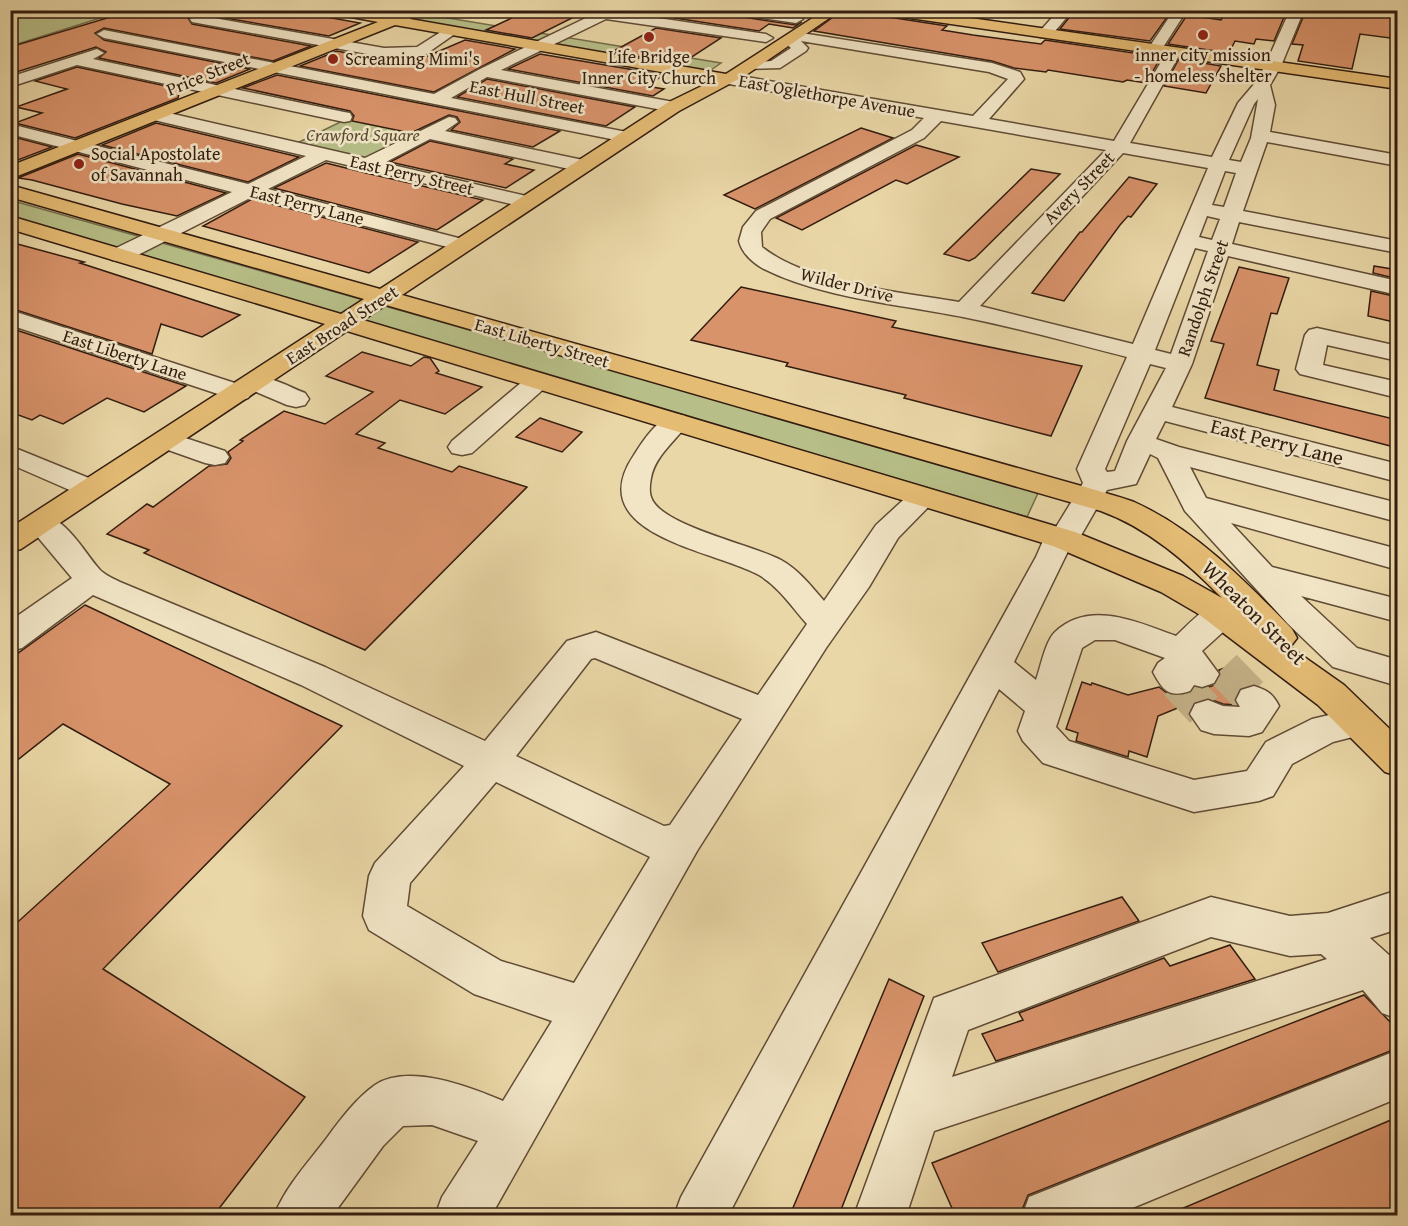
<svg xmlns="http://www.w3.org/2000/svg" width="1408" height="1226" viewBox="0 0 1408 1226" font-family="'Gentium Book Plus',serif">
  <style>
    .green { fill: #b7be87; stroke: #746d4b; stroke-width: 1.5 }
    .building { fill: #d9936b; stroke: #321c0f; stroke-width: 1.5 }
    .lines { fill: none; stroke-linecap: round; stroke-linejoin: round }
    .minor-tunnel { stroke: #c5b289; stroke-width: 38; stroke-dasharray: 38 19; stroke-linecap: butt }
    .minor-casing { stroke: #604b35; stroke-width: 3 }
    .major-casing { stroke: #321c0f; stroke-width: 3 }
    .minor { fill: #f1e5c6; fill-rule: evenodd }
    .major { fill: #e5bc74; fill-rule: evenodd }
    .poi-dot { fill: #8f2418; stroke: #f1e5c6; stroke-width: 2 }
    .labels { text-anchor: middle; stroke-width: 5; stroke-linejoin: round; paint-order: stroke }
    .far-poi-label { font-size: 18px; fill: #321c0f; stroke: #f1e5c6 }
    .far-street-label { font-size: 18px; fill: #321c0f; stroke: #f1e5c6 }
    .far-park-label { font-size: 18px; font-style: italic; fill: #5a4d33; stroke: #f1e5c6 }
    .street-label { font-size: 21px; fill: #321c0f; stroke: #f1e5c6 }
  </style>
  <rect width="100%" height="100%" fill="#ead7a7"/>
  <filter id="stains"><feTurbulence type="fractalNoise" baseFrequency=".00333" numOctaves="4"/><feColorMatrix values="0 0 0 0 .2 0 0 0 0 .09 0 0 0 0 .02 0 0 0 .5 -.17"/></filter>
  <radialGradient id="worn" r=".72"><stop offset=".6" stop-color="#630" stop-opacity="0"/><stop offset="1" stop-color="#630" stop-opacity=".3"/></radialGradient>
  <!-- green -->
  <g class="green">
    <polygon points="11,10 123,10 123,11 11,46"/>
    <polygon points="320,11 406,11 721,63 701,77"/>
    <polygon points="396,95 462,108 366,159 297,143"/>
    <polygon points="10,200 1039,491 1027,517 11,216"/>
  </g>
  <!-- building -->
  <g class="building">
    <polygon points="134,10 287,10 360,23 329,36 197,13 188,18 192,24 311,46 273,61 104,28 95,33 104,40 250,69 216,83 99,58 106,52 96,47 10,74 10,47"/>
    <polygon points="529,10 582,10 582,13 532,38 486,30"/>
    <polygon points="689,10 728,10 736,16 796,25 802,22 793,28 769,24 759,31 675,18"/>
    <polygon points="843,10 874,10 882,16 947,26 942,30 973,35 1041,44 1045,40 1161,57 1146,83 1127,80 1123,82 1048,70 1046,72 1014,68 992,61 814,31"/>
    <polygon points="1075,10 1154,10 1170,13 1150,41 1060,29"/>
    <polygon points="1227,10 1254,13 1256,10 1287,10 1274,41 1256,39 1254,44 1235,41 1229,53 1168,44 1187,15 1221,20"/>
    <polygon points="1306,10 1394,12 1390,38 1360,34 1352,69 1298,61 1303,45 1292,44"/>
    <polygon points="656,28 721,38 681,64 612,52"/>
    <polygon points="465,40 515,49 434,92 300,66 337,51 400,63 416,61"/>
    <polygon points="540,54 664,75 646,86 664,89 653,96 508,69"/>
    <polygon points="1179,59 1221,66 1206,93 1164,86"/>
    <polygon points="77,67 180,89 178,98 75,138 15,123 42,113 16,107 67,89 35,81"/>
    <polygon points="277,75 560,131 533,147 451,130 460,122 457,117 449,115 411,133 352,121 354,116 350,111 243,88"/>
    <polygon points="487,79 635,107 606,126 457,97"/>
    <polygon points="156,123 299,157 248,182 102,145"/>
    <polygon points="861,128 893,138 755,209 724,195"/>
    <polygon points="10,136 52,147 10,163"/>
    <polygon points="430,141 513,159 505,164 534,170 506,188 390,162"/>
    <polygon points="916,145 959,157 907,184 896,180 802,230 776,218"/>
    <polygon points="78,154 226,193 177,216 122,204 32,180 18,178"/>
    <polygon points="326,163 366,173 483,200 437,230 274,188"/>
    <polygon points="1031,169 1060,174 975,258 969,261 944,254"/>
    <polygon points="1129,177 1157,184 1131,217 1128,216 1120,225 1064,301 1032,293 1080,232 1082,232"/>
    <polygon points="252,199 418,242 369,273 203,226"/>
    <polygon points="10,242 84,262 80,263 240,315 202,337 161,324 152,354 10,308"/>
    <polygon points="1374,266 1398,270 1398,279 1373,273"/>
    <polygon points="1239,267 1289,278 1277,314 1271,313 1257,365 1279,370 1274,390 1398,420 1398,448 1205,398 1224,344 1211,341"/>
    <polygon points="741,287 896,321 892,327 1082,366 1051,436 904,398 906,395 786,366 788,363 691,340"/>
    <polygon points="1371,291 1398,297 1398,323 1368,316"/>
    <polygon points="10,328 186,386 144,412 107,398 63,424 40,415 32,420 10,412"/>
    <polygon points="362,352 411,366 424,357 430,358 439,371 436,373 482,387 445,414 400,400 356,434 385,443 378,448 452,472 459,466 527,487 365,650 144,553 149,550 107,534 147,504 153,507 209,466 227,464 231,458 228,452 243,441 240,440 284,411 325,424 373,392 326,376"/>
    <polygon points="540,418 582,432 562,452 516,437"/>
    <polygon points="85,605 342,726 103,969 305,1097 214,1215 10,1215 10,929 170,784 63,724 10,766 10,659"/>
    <polygon points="1233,665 1251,685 1239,689 1234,699 1236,705 1223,704 1207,698 1194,702 1190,710 1185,705 1158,716 1147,757 1129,751 1128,757 1076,741 1078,733 1066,729 1082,682 1091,685 1092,683 1128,695 1159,687 1167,693 1177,696 1191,693 1195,688 1203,689 1215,685 1221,675 1219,670"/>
    <polygon points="1122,897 1139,921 998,972 982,943"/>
    <polygon points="1230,945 1255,979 996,1061 982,1034 1023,1020 1019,1013 1164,958 1170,966"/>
    <polygon points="889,979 924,996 839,1215 790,1215"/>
    <polygon points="1364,995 1398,1030 1398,1048 1028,1195 1022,1210 1008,1215 955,1215 932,1163"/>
    <polygon points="1398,1117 1398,1206 1377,1215 1167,1215"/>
  </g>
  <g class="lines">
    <!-- minor-tunnel -->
    <g class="minor-tunnel">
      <polyline points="1223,668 1254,700"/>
      <polyline points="1178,682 1208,714"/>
    </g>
    <defs>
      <g id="minor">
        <polygon points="584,10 619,10 618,12 766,34 773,38 766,42 606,19 501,70 679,103 681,107 673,112 487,77 451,98 632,133 635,137 632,141 626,142 104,38 97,34 104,30 434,94 480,69 590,16 585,15"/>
        <path d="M730,10C747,10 791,7 803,19L796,23L736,14Z"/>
        <polygon points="1059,10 1073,10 1050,37 1040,37 1038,34 1040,31"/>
        <polygon points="1174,10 1187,10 1160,52 1150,52 1148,49"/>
        <path d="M1290,10H1304L1281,66L1270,85L1275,105L1270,132L1398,155V166L1267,142L1243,211L1398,241V253L1239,222L1232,244L1398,281V295L1228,256L1192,364L1172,407L1398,464V482L1165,421L1156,439L1179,447L1398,503V522L1190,467L1206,498L1398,549V570L1231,523L1272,567L1398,599V622L1301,596L1357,648L1398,660V686L1333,667L1288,624L1185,511L1158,458L1150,454L1136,484L1107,490L1075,546L1070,547L1014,662L1036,680C1041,666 1045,642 1055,632C1090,599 1139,623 1176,636C1193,621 1209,598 1234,606L1239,614L1234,622L1202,651L1219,674L1214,683L1202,687L1194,685L1190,691C1169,698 1163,691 1153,672L1158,663L1165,658L1115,640H1095L1082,648L1056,727L1069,741L1194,780L1247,771L1266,742L1312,719L1359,708L1372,712L1377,722L1372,732L1333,742L1292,764L1273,796L1259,801L1194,812L1043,763L1023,741L1018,731L1025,711L999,689L728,1216H674L681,1197L1036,557L1046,534L1053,532L1083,483L1077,469L1127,357C1073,343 1018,328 963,317C898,304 821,298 762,268C752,262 742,253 739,241L743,227L756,211L912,130L924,118L729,84L721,79L729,74L973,116L1008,79L989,72L801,41L808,48L806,51L780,68L745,69L742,66L745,63L771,61L791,48L782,40L795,32L992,63L1020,72L1024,79L989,119L1114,141L1167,52L1174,48L1181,52L1130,143L1212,157L1238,103L1255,83L1265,66ZM1258,99L1251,138L1241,162L1229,160L1254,104ZM941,121L1106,150L959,302C901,292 808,284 762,247L761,232L770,219L924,138ZM1123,153L1208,168L1133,344L980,306ZM1225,171L1236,173L1224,207L1212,205ZM1207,216L1220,219L1212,240L1199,237ZM1195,248L1208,251L1171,354L1155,350ZM1150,364L1166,368L1127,441L1115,471L1107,472L1105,469Z"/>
        <polygon points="197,15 384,48 417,47 447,28 452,27 459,31 426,54 403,57 384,57 192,22 190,19"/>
        <polygon points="97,49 104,53 93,59 344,112 350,113 352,117 350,121 344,122 77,65 10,87 10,77"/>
        <polygon points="156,110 365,158 449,117 455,118 458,122 445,131 583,160 590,162 592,166 590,170 583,172 430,139 384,163 535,198 538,202 535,206 528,208 326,160 268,189 470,241 474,245 470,249 463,251 252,197 128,260 120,261 112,260 109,255 112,250 232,192 10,134 10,124 248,184 306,156 150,119 148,115 150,111"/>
        <path d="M10,310L244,386L241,382L245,377C264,372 287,386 305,393L309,399L305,405L296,407L287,405L249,389L252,393L248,398L239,401L230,398L10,325Z"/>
        <polygon points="1317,328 1398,346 1398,361 1327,345 1323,365 1398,382 1398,398 1300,374 1296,369 1305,335 1309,330"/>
        <polygon points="538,373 547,376 551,381 547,386 472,453 462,455 452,453 448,447 452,441 529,376"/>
        <path d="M676,414L685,416L689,422C677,440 655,455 651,478C650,483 649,492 651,497C660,526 754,545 781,560C799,570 811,586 824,601L876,525L913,491L923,488L933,491L938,497L898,538L869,587L826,648L697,851L491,1216H435L442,1197L478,1141L432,1125L403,1126L383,1146L332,1216H274C285,1188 305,1166 323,1143C338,1123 354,1100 375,1085C409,1063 470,1087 503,1101L552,1021L474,994L369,930L363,916L369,876L375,863L464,766L301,685L93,595L22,648L10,651V621L72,578L26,523L30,516C62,508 82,550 100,570C105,575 114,579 120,582L325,667L485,741L567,641L596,632L758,695L807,624C792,607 779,587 759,575C714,550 580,535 634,455C644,439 658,418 676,414ZM595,658L742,719L670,825L664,826L516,756L591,659ZM496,782L650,857L574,983L501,961L407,906L410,883Z"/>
        <polygon points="167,432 225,451 229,457 225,463 215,465 205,463 157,446 153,440 157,434"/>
        <polygon points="10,446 101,483 105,489 101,495 91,498 81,495 10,464"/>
        <path d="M1254,686C1267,690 1273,694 1279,706L1262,732L1249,736L1214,734L1201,730L1190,714L1195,704L1208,700L1223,706L1240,707L1236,700L1241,690Z"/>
        <path d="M1398,890V929L1370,938L1398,963V1019L1382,1013L1363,990L934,1131L906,1216H854L934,998L1211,897L1290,916L1328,913ZM1211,937L1290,956L1321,954L1327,959L952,1077L968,1030Z"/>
        <polygon points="1398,1050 1398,1098 1113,1216 1022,1216 1029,1197"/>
      </g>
      <g id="major">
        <path d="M329,10H361L393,16L407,10H426L410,19L726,74L825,10H841L746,75L679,111L402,295L1085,487C1101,492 1118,496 1134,502C1196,530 1245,581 1292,629L1297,638L1290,647L1344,685L1398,737V776L1385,772L1318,705L1197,613L1161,592L1053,546L347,331L21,549L10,552V528L325,324L10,229V216L341,314L364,299L10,197V185L380,289L667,103L712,81L395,25L10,179V166L378,22L335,14ZM386,305L1101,511C1148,528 1188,563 1222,598L1183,576L1075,532L363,320Z"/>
        <polygon points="876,10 914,10 1398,79 1398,89 882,14"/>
      </g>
    </defs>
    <!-- minor casing -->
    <use href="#minor" class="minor-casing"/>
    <!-- major casing -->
    <use href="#major" class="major-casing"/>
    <!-- minor -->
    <use href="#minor" class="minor"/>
    <!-- major -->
    <use href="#major" class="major"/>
  </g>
  <!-- markers -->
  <g class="poi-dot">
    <circle cx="1203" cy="35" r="6"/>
    <circle cx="649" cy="37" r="6"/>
    <circle cx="333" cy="59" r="6"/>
    <circle cx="79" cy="164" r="6"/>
  </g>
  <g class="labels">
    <!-- far-poi labels -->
    <g class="far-poi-label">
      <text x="1203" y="61">inner city mission<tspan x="1203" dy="21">- homeless shelter</tspan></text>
      <text x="649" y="63">Life Bridge<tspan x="649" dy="21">Inner City Church</tspan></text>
      <text x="345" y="65" text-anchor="start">Screaming Mimi's</text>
      <text x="91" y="160" text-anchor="start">Social Apostolate<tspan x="91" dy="21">of Savannah</tspan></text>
    </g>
    <!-- far-street labels -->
    <g class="far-street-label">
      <text transform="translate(208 74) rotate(-22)" y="6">Price Street</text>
      <text transform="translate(827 96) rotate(10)" y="6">East Oglethorpe Avenue</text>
      <text transform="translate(527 97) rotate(11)" y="6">East Hull Street</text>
      <text transform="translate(412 175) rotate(13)" y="6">East Perry Street</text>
      <text transform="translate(1079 188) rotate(-46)" y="6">Avery Street</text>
      <text transform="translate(307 205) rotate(14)" y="6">East Perry Lane</text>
      <text transform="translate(847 285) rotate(14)" y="6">Wilder Drive</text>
      <text transform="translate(1203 298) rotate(-71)" y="6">Randolph Street</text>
      <text transform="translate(342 325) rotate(-33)" y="6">East Broad Street</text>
      <text transform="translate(542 343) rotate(16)" y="6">East Liberty Street</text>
      <text transform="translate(125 355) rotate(18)" y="6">East Liberty Lane</text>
    </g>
    <!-- far-park labels -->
    <g class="far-park-label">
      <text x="363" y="141">Crawford Square</text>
    </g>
    <!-- street labels -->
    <g class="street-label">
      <text transform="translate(1277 442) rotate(14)" y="7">East Perry Lane</text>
      <text transform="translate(1254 613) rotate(45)" y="7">Wheaton Street</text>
    </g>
  </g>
  <!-- margin -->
  <rect width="1408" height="1226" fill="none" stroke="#ead7a7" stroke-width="36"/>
  <rect x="12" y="12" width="1384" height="1202" fill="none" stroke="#321c0f" stroke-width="3"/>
  <rect x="18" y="18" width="1372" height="1190" fill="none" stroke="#321c0f" stroke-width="1.5"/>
  <rect width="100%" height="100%" filter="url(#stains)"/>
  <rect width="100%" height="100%" fill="url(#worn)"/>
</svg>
